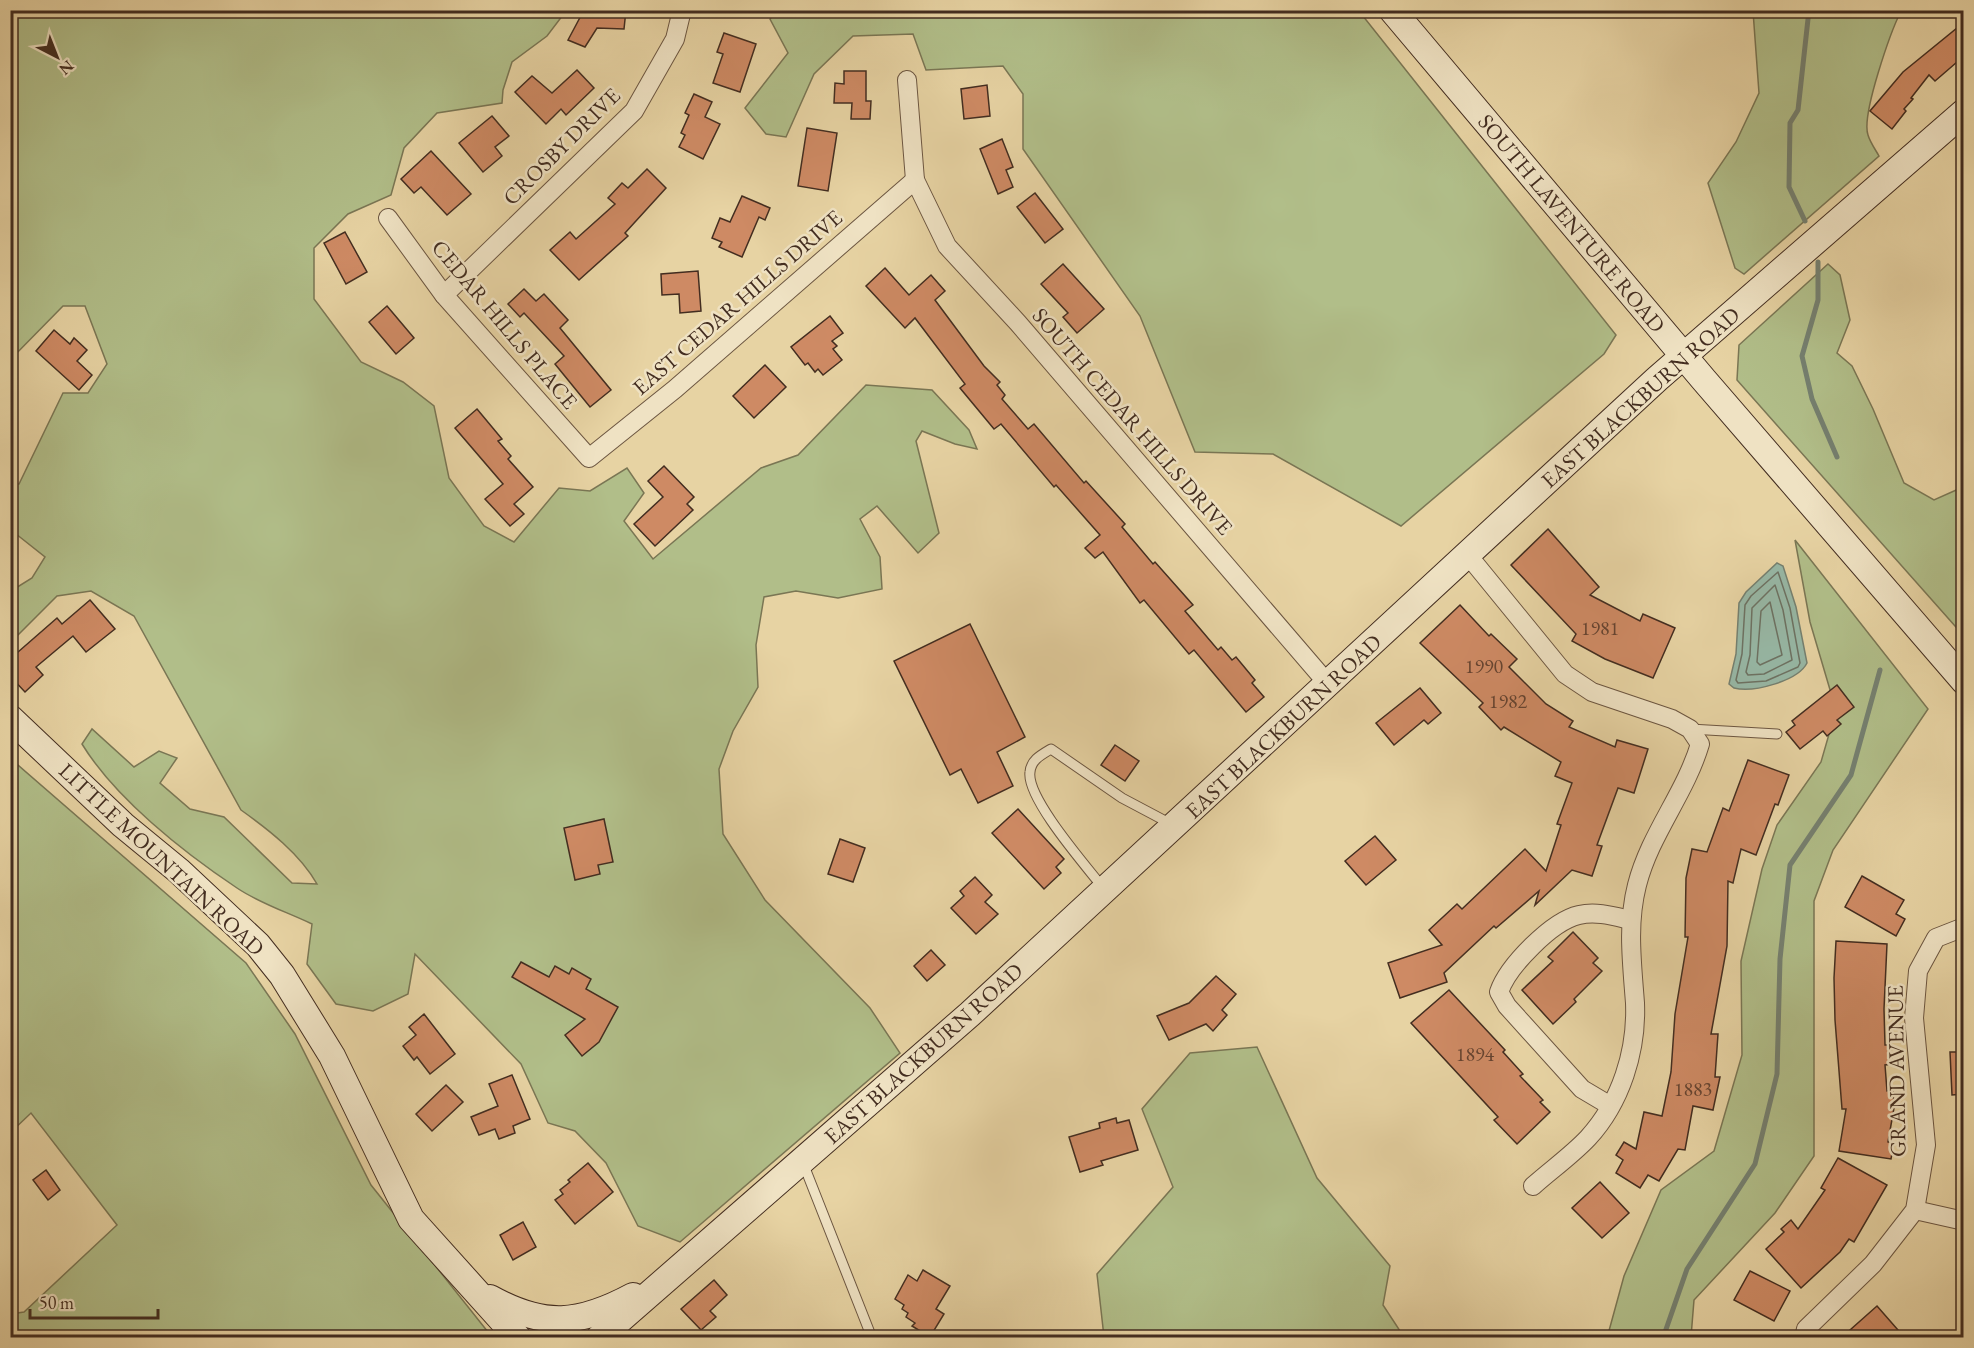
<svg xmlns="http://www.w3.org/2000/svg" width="1974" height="1348" viewBox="0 0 1974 1348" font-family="'EB Garamond',serif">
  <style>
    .green { fill: #b1be89; stroke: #7a7654; stroke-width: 1.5 }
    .water { fill: #97b8a6; stroke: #758070; stroke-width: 1.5 }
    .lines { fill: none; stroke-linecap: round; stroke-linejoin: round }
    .shore { stroke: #6d7263; stroke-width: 1.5 }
    .stream { stroke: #758070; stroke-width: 5 }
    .building { fill: #ce8a64; stroke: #432d20; stroke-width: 1.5 }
    .lane-casing { stroke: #6c5641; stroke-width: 11 }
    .street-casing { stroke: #6c5641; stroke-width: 20 }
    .secondary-casing { stroke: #432d20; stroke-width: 28 }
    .lane { stroke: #efe2c3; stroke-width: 9 }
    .street { stroke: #efe2c3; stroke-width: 18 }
    .secondary { stroke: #efe2c3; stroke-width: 26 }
    .labels { text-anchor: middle; stroke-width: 5; stroke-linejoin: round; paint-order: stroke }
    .number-label { font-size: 20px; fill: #664431 }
    .street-label { font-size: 22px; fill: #432d20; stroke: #efe2c3 }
  </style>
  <rect width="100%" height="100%" fill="#e7d3a3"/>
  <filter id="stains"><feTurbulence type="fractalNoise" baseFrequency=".00333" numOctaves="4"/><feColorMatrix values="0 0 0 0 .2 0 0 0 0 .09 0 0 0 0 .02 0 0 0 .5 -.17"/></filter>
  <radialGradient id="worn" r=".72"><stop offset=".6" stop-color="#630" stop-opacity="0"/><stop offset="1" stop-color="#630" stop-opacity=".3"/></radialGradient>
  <!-- green -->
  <g class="green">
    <path d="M11,11H566L547,36L512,62L503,90L502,103L437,113L404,148L391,195L348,214L314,248V299L361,362L403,382L434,406L449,478L484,526L514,542L559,488L590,491L627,468L644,493L624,521L653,559L761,468L798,455L866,385L932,390L969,430L977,449L955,444L922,431L916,441L939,533L918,553L877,506L860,519L880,557L882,589L838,598L796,591L764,597L756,645L758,687L733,731L719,769L723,834L765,900L870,1008L900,1053L680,1242L638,1226L606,1163L575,1131L548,1123L521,1064L415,954L408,994L373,1011L336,1004L307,964L312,924C287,912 259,903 237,888C183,852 115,798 82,744L92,729L134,767L159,751L177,758L160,783L190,809L224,817L292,883L317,884C300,854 269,830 241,810L134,616L91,591L57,596L11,642V591L32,578L45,557L11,530V484H19L63,393H88L107,364L85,306H63L11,359Z"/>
    <polygon points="776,11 1359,11 1616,335 1604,354 1401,526 1273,454 1195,452 1140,316 1023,149 1023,94 1003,66 926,70 913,34 853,36 814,74 786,137 766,134 745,108 788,53 770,19"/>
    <path d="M1753,11H1901C1891,31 1861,115 1868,135C1870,142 1875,149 1879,156L1744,274L1735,268L1708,183L1736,142L1759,93Z"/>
    <polygon points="1828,264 1840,275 1850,320 1837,353 1852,366 1873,409 1904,483 1934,500 1963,487 1963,635 1737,380 1739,345"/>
    <polygon points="1795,540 1928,709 1833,850 1814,901 1814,1156 1775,1213 1694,1300 1691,1337 1607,1338 1624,1276 1661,1190 1714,1151 1742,1055 1741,961 1762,869 1777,825 1821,762 1836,710 1810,622"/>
    <polygon points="11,759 246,963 295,1034 371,1185 492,1337 11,1337 11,1314 24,1312 117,1225 31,1113 11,1132"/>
    <polygon points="1257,1047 1317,1178 1390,1266 1383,1305 1404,1337 1104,1337 1097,1274 1173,1187 1142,1109 1190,1053"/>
  </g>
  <!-- water -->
  <path class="water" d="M1777,563L1783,566L1796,607L1807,663C1798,681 1753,693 1734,688L1729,684L1736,654L1739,603L1746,592Z"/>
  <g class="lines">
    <!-- shore -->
    <g class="shore">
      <polygon points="1778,572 1790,608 1800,663 1798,667 1766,681 1738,683 1736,680 1742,654 1745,605 1751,596"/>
      <polygon points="1775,585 1783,610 1792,660 1764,674 1748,675 1746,672 1750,655 1752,608"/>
      <polygon points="1770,602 1782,655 1760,665 1757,662 1761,611"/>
    </g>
    <!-- stream -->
    <g class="stream">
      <polyline points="1805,221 1789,187 1790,123 1798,110 1809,10"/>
      <polyline points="1818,262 1818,300 1802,356 1812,399 1837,457"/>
      <polyline points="1663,1338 1687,1269 1755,1164 1777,1074 1780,959 1790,865 1851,775 1880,670"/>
    </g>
  </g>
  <!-- building -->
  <g class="building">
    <polygon points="584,10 626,10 624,29 597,28 585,47 568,40"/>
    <polygon points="1957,28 1964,35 1964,56 1935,81 1929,75 1911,98 1913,99 1904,109 1906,111 1892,129 1870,111 1903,72"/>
    <polygon points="724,33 756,44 740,92 713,83 723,54 717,52"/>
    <polygon points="577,70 594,88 566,115 561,109 546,124 515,92 532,76 552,93"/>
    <polygon points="844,71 866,71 866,101 871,101 870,119 851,119 852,103 834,103 835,83 844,84"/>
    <polygon points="987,85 990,116 964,119 961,89"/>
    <polygon points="694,94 712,102 705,117 720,124 703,159 679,147 685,135 681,133 689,115 685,113"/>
    <polygon points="492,116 509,136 495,147 502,156 483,172 459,143"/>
    <polygon points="807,128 837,133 828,191 798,186"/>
    <polygon points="1002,139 1013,167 1006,170 1013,187 998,194 980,149"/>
    <polygon points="431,151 471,194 447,215 421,187 414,193 401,179"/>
    <polygon points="647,169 666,188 625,233 628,236 579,280 550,250 570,232 576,239 615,204 608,198 622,183 628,188"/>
    <polygon points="1035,193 1063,229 1045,243 1017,207"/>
    <polygon points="742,196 770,208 765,220 759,217 742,257 719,247 722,242 712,238 720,218 730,222"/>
    <polygon points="345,232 367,272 346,284 324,243"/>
    <polygon points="1063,264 1104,309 1077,333 1063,317 1068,313 1041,284"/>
    <polygon points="885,268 909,295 931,275 945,291 935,300 984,366 1000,382 997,385 1005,395 1002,399 1028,429 1034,424 1084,483 1086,481 1125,524 1122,527 1153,564 1155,562 1193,605 1185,611 1218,650 1221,647 1232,660 1236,657 1255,680 1252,683 1264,697 1246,712 1194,650 1189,654 1144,600 1140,603 1103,552 1095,558 1085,548 1100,535 1056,485 1054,487 1001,424 994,429 960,388 965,384 915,318 905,328 866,286"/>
    <polygon points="698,271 701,311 680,313 679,294 662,295 661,274"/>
    <polygon points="524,289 536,301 544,294 568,320 560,328 611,390 590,407 555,364 564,356 524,313 520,317 508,304"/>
    <polygon points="387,306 414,338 396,354 369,322"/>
    <polygon points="830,316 843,333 832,341 837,346 833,349 842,360 823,375 818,369 815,372 808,363 805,365 791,347"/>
    <polygon points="54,330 70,344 74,338 87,350 77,361 92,375 79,390 36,351"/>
    <polygon points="765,365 786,387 754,418 733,396"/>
    <polygon points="477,409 502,439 498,441 511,456 508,459 533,487 514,504 524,514 510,526 485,499 503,484 455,428"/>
    <polygon points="664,466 694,497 687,504 693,510 655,546 634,524 663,497 648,481"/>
    <polygon points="1548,529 1599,587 1590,595 1640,621 1643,614 1675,628 1653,678 1605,659 1572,641 1576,634 1511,565"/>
    <polygon points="90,600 115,629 86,652 73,636 36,667 43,675 25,692 10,676 10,659 57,618 62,624"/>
    <polygon points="1460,605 1489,636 1491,634 1517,659 1509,667 1546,704 1573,721 1569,727 1615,747 1617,740 1648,749 1634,793 1618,788 1597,845 1602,846 1592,876 1572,870 1535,905 1539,891 1496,928 1494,926 1444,973 1447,982 1400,998 1388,963 1442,945 1429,930 1457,904 1462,909 1525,849 1546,871 1561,825 1557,824 1572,783 1555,776 1561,762 1504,727 1501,730 1479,707 1483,703 1420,643"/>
    <polygon points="970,624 1025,737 997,752 1013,786 978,803 961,769 950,775 894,661"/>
    <polygon points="1837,685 1854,707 1837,720 1841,724 1827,736 1823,731 1800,749 1786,732 1795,725 1792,721"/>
    <polygon points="1420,688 1441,713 1428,724 1424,720 1394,745 1376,723"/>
    <polygon points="1115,745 1139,761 1125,781 1101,765"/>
    <polygon points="1748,760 1789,775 1778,805 1775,804 1756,855 1741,849 1733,883 1728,881 1727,946 1711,1034 1718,1034 1715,1077 1720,1077 1713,1110 1693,1106 1685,1150 1678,1149 1659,1181 1648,1175 1640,1188 1616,1173 1623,1160 1616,1155 1624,1142 1636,1149 1644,1112 1662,1116 1671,1072 1675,1014 1688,937 1685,937 1686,878 1692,849 1707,852 1723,808 1729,811"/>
    <polygon points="1018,809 1064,859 1056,867 1061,873 1044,889 992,833"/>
    <polygon points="604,819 613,862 598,865 600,874 575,880 564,828"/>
    <polygon points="1375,836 1396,860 1366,885 1345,861"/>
    <polygon points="840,839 865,848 853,882 828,874"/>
    <polygon points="1862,876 1904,900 1896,914 1905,919 1896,936 1845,907"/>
    <polygon points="975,877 992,895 985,902 998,914 976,934 951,908 964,896 960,891"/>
    <polygon points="1573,932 1598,958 1593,963 1602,971 1574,999 1576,1002 1553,1024 1522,990 1553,961 1548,957"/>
    <polygon points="1836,941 1887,944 1884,1009 1885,1045 1891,1045 1892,1064 1885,1065 1887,1091 1893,1090 1894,1108 1888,1142 1894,1143 1891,1159 1839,1151 1846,1109 1842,1109 1835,1020 1834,978"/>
    <polygon points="931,950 945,965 927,981 914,966"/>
    <polygon points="521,962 549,977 555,966 569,974 572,968 591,979 586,989 618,1007 599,1042 582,1056 565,1035 585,1019 512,977"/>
    <polygon points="1216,976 1236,994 1222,1010 1227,1015 1213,1031 1206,1024 1169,1040 1157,1016 1189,1003"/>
    <polygon points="1449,990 1505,1050 1503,1052 1523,1074 1520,1076 1543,1100 1540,1102 1550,1112 1517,1144 1494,1120 1498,1117 1411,1023"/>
    <polygon points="424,1014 455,1054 430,1074 417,1057 414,1060 403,1046 416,1035 409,1027"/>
    <polygon points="1950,1052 1964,1052 1964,1094 1952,1095"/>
    <polygon points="512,1075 530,1119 513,1126 515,1133 499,1139 495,1129 479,1135 471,1117 498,1106 489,1084"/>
    <polygon points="446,1085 463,1102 432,1131 416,1114"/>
    <polygon points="1116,1118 1117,1123 1129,1120 1138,1150 1101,1161 1103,1165 1080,1172 1069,1137 1100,1128 1099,1123"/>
    <polygon points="1838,1158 1887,1185 1854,1242 1849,1239 1840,1252 1801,1288 1766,1249 1784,1232 1781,1229 1791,1220 1798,1229 1825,1190 1821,1188"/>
    <polygon points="588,1163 613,1192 575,1224 555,1200 563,1194 560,1190 570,1182 568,1180"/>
    <polygon points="46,1170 60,1190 48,1200 33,1180"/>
    <polygon points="1600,1182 1629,1213 1602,1238 1572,1208"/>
    <polygon points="523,1222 536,1247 513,1260 500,1235"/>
    <polygon points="923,1270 950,1286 936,1309 944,1314 930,1337 912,1326 915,1323 906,1317 908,1313 902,1309 904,1305 895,1299 908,1275 917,1281"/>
    <polygon points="1750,1271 1790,1291 1774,1321 1734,1300"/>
    <polygon points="714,1280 727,1295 710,1311 716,1317 701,1330 681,1309"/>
    <polygon points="1877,1306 1905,1338 1841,1338"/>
  </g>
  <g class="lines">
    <defs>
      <g id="lane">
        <polyline points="1690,729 1777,734"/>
        <path d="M1104,889C1087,867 1026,798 1030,772C1031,760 1041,755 1051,749L1122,798L1173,825"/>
        <polyline points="803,1163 872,1338"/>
      </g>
      <g id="street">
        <polyline points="907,80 915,180 947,246 1018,323 1328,684"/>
        <polyline points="388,218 444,295 589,458 675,389 915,180"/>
        <polyline points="444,295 634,111 675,39 682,10"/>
        <path d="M1467,554L1565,674L1592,692L1672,719L1690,729L1700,744C1685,794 1650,834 1637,885C1627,924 1632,963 1635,1003C1637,1051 1621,1102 1588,1138C1572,1155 1551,1170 1533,1186"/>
        <path d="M1609,1105L1582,1089L1507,1006L1499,992C1508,966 1552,921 1579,915C1596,911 1613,916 1630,920"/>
        <polyline points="1915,1210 1964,1221"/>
        <polyline points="1804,1338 1806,1329 1873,1264 1915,1210 1926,1145 1914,1018 1918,971 1936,938 1964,927"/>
      </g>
      <g id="secondary">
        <polyline points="1392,10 1704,380 1964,681"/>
        <polyline points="10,718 123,825 179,871 258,945 282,975 332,1056 411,1219 518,1338"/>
        <path d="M490,1298C544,1328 579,1325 633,1296"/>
        <polyline points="599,1338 970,1014 1657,379 1964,112"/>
      </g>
    </defs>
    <!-- lane casing -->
    <use href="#lane" class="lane-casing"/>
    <!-- street casing -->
    <use href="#street" class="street-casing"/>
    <!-- secondary casing -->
    <use href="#secondary" class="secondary-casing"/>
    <!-- lane -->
    <use href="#lane" class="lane"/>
    <!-- street -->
    <use href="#street" class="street"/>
    <!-- secondary -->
    <use href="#secondary" class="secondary"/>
  </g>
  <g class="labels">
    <!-- number labels -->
    <g class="number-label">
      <text x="1600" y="635">1981</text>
      <text x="1484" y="673">1990</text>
      <text x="1508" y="708">1982</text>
      <text x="1475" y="1061">1894</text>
      <text x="1693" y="1096">1883</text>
    </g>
    <!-- street labels -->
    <g class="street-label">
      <text transform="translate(561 146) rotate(-45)" y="8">CROSBY DRIVE</text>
      <text transform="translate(1572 223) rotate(50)" y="8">SOUTH LAVENTURE ROAD</text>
      <text transform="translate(737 302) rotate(-41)" y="8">EAST CEDAR HILLS DRIVE</text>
      <text transform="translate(505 324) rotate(50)" y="8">CEDAR HILLS PLACE</text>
      <text transform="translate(1640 397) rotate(-42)" y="8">EAST BLACKBURN ROAD</text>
      <text transform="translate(1133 421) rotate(49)" y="8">SOUTH CEDAR HILLS DRIVE</text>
      <text transform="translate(1283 726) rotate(-43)" y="8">EAST BLACKBURN ROAD</text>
      <text transform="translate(162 859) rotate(43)" y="8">LITTLE MOUNTAIN ROAD</text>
      <text transform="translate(923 1053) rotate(-42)" y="8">EAST BLACKBURN ROAD</text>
      <text transform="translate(1896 1071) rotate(-91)" y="8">GRAND AVENUE</text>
    </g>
  </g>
  <!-- margin -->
  <rect width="1974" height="1348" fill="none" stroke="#e7d3a3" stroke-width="36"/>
  <rect x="12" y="12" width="1950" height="1324" fill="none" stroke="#432d20" stroke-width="3"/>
  <rect x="18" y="18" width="1938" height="1312" fill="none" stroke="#432d20" stroke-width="1.5"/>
  <!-- north arrow -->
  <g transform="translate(57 57) rotate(138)" stroke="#efe2c3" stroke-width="4.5" paint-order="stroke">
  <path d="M0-4.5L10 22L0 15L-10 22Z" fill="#432d20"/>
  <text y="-9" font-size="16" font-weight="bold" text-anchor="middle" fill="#432d20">N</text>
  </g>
  <!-- scale -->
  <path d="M30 1309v9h128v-9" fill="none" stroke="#432d20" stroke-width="3"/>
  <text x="39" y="1309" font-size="18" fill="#432d20" stroke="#efe2c3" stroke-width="4.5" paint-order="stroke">50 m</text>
  <rect width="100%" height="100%" filter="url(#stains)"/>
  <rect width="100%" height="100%" fill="url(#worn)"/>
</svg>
